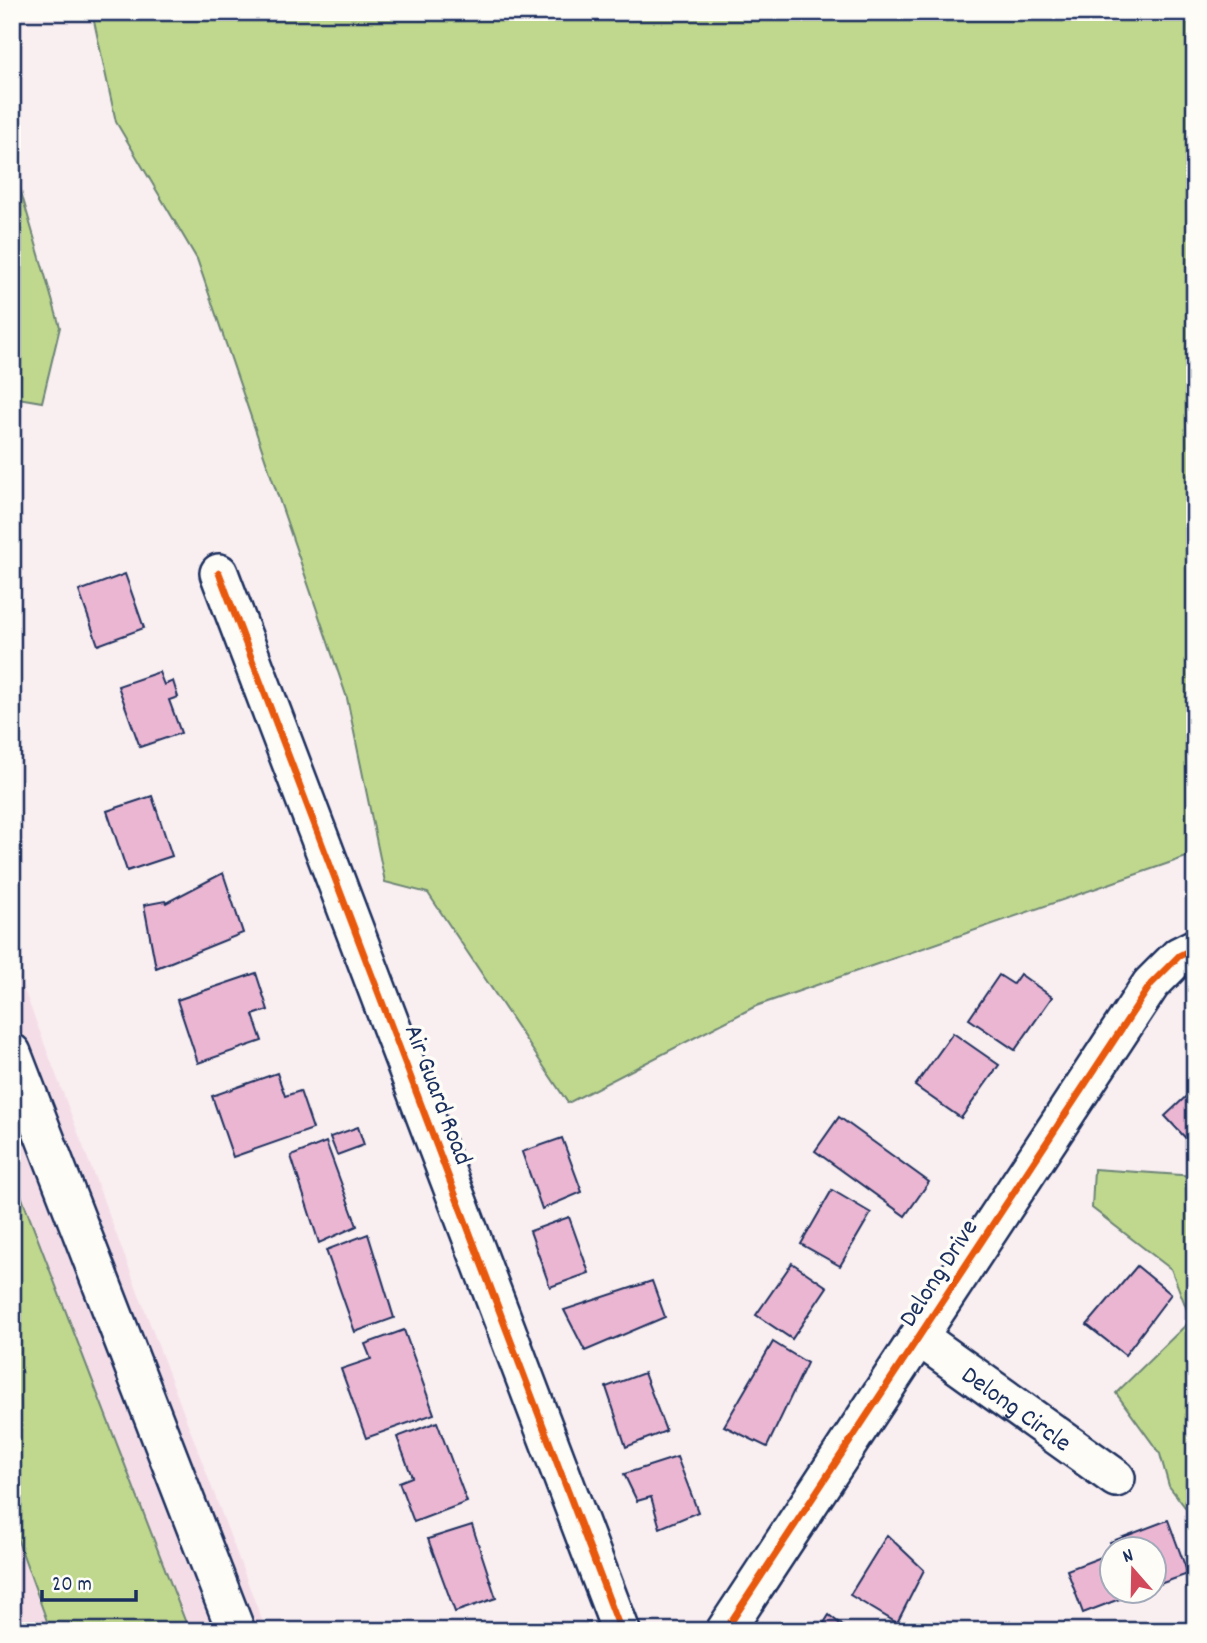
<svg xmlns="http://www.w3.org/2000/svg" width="1207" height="1643" viewBox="0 0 1207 1643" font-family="Dekko,sans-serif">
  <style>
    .built { fill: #f4dde7 }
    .green { fill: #bfd88e; stroke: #6d8476; stroke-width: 2 }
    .building { fill: #eab6d2; stroke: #1b2f5e; stroke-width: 2 }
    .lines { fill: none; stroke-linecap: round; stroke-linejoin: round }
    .minor-casing { stroke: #1b2f5e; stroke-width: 42 }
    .minor { stroke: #fdfcf7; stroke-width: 37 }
    .cycleway-casing { stroke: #fdfcf7; stroke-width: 11 }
    .cycleway { stroke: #e8590c; stroke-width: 7 }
    .labels { text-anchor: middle; stroke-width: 7; stroke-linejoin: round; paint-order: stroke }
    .street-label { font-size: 26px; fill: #1b2f5e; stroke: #fdfcf7 }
  </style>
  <rect width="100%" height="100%" fill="#f9eef0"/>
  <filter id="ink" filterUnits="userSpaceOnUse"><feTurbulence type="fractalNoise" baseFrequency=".0143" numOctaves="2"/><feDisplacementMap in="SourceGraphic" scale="14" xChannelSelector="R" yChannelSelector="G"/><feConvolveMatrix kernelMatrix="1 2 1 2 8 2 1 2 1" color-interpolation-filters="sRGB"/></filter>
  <g filter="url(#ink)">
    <!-- built -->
    <polygon class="built" points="12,958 266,1631 12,1631"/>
    <!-- green -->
    <g class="green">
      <polygon points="92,12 1195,12 1195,854 756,1006 568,1103 428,893 385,882 347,698 197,259 116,122"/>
      <polygon points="12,161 60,327 42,402 12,397"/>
      <polygon points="1094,1169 1195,1176 1195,1520 1169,1486 1160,1454 1116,1393 1191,1320 1171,1269 1092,1208"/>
      <polygon points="12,1172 189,1631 40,1631 47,1621 12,1524"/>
    </g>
    <!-- building -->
    <g class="building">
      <polygon points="125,574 144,628 98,645 79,591"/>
      <polygon points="159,672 164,685 173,681 178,697 169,700 181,733 140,747 118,686"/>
      <polygon points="152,796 172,856 127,871 107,811"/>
      <polygon points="223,873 243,933 156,968 144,905 165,901 166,903"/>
      <polygon points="256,973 268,1010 253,1015 262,1041 198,1063 177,1000"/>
      <polygon points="1020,974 1052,997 1015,1050 969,1019 999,975 1013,984"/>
      <polygon points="953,1033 999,1065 961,1118 915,1086"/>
      <polygon points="277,1073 285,1096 300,1091 313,1129 233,1157 212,1096"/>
      <polygon points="1195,1088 1195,1144 1193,1146 1165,1116"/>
      <polygon points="839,1117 929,1182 905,1216 815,1151"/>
      <polygon points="358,1127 364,1145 337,1155 330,1137"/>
      <polygon points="562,1138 582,1192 542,1209 522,1152"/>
      <polygon points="326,1142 357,1226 319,1243 291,1156"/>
      <polygon points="832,1190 871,1213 840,1266 801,1244"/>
      <polygon points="569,1217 589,1273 550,1287 530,1231"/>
      <polygon points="368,1234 394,1318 355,1332 326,1250"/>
      <polygon points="792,1263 827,1287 792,1339 756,1315"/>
      <polygon points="1137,1266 1171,1294 1125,1355 1087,1325"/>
      <polygon points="652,1281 665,1317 585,1351 564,1310"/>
      <polygon points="404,1330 434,1414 366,1438 341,1369 371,1359 365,1344"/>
      <polygon points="773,1342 807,1363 767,1447 724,1426"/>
      <polygon points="644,1373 666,1431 626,1447 606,1387"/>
      <polygon points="437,1422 467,1502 414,1522 399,1482 412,1477 397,1437"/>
      <polygon points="677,1457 698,1512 660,1528 651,1497 637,1501 624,1474"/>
      <polygon points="1168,1520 1188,1574 1154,1586 1154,1548 1113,1548 1110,1542"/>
      <polygon points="472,1525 496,1598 455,1612 428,1539"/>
      <polygon points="887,1535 924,1570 897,1623 850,1595"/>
      <polygon points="1112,1553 1112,1590 1143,1590 1083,1613 1067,1570"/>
      <polygon points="829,1615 849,1631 819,1631"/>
    </g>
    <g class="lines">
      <defs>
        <g id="minor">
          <polyline points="219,573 621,1631"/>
          <polyline points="12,1053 236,1631"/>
          <path id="s1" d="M919,1337L1116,1478"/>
          <polyline points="725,1631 1151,984 1179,956 1195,948"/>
        </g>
      </defs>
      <!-- minor casing -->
      <use href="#minor" class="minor-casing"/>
      <!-- minor -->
      <use href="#minor" class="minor"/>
      <defs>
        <g id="cycleway">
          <polyline points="219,573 621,1631"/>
          <polyline points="725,1631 1151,984 1179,956 1195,948"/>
        </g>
      </defs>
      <!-- cycleway casing -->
      <use href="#cycleway" class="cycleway-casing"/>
      <!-- cycleway -->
      <use href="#cycleway" class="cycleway"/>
    </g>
  </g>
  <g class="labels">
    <!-- street labels -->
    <g class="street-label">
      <text transform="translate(440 1094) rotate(69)" y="9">Air Guard Road</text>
      <text transform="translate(937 1272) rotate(-57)" y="9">Delong Drive</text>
      <text dy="9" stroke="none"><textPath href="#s1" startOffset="121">Delong Circle</textPath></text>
    </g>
  </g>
  <!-- margin -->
  <rect width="1207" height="1643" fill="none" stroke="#fdfcf7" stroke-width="42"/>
  <rect x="21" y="21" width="1165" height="1601" fill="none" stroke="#1b2f5e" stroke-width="2.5" filter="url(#ink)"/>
  <!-- north arrow -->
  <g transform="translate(1133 1570) rotate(340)"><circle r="33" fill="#fdfcf7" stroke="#a3aaba" stroke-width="2"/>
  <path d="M0-5L12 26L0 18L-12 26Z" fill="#d1495b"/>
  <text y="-10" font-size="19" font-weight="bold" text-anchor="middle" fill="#1b2f5e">N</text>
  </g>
  <!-- scale -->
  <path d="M42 1590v10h94v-10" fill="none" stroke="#1b2f5e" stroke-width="3.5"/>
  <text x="52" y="1590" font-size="21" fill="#1b2f5e" stroke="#fdfcf7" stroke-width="5" paint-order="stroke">20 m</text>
</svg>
